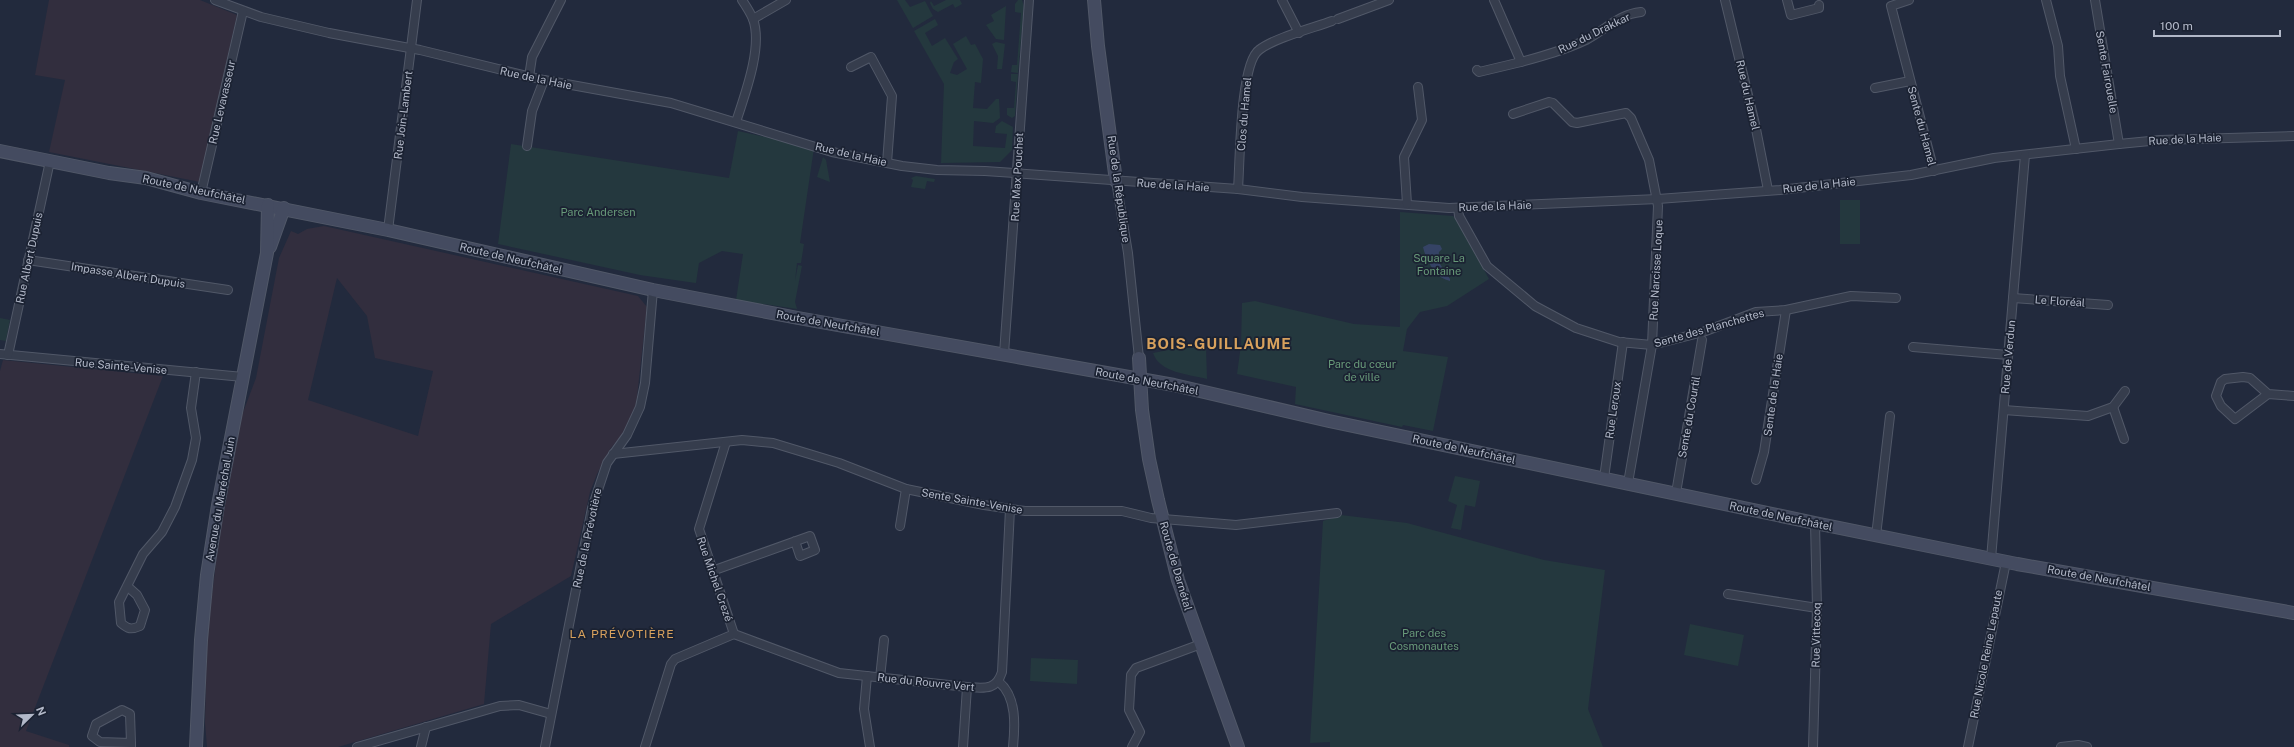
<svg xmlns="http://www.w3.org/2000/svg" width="2294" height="747" viewBox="0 0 2294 747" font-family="'Public Sans',sans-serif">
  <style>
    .medical { fill: #322e3e; fill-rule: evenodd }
    .green { fill: #24383e }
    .water { fill: #354365 }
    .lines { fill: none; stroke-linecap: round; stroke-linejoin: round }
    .street-casing { stroke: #515868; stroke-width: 10 }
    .secondary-casing { stroke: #515868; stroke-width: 14 }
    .street { stroke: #363d4d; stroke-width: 8 }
    .secondary { stroke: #444b60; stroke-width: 12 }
    .labels { text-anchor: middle; stroke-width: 3.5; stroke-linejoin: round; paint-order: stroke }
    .street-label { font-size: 11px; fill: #b2b8c8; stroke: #1b2232 }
    .park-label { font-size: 11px; fill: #689a79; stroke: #1b2232 }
    .neighbourhood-label { font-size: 12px; letter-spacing: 1px; fill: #d8a15d; stroke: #1b2232 }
    .district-label { font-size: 15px; font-weight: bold; letter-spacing: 1px; fill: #d8a15d; stroke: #1b2232 }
  </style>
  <rect width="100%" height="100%" fill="#222a3d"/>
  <!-- medical -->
  <g class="medical">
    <polygon points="49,0 200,0 237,15 200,182 49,152 65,80 35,75"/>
    <path d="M324,226L638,296L647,307L636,406L622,435L611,448L597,474L590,492L571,576L491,624L484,704L338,747H207L205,723L207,634L220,531L242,415L256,378L279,258L291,231L298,234L307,229ZM337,278L367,316L375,358L433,371L418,436L308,400Z"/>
    <polygon points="3,360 163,376 26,731 69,745 69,747 0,747 0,371"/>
  </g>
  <!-- green -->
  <g class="green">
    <polygon points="897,0 905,0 910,7 925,1 933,16 913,28"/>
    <polygon points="946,0 960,0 962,4 955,8 953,4 938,12 933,9 930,3 931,1 934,6"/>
    <polygon points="1018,0 1022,0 1024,6 1018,73 1011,72 1012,65 1017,65 1021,13 1015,12 1015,4"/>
    <polygon points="1006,6 1004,40 996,39 986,25 994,21 991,15"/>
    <polygon points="935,19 938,25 925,33 932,46 945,38 958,59 954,62 950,73 957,75 967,69 953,44 966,36 971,45 975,44 983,59 981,83 975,82 973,108 987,109 996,99 999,99 1000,118 993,123 974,121 973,146 1005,148 1007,134 995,133 996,126 1002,121 1013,127 1012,150 1000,162 941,163 944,84 914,31"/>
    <polygon points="996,42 1005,44 1002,69 997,69 998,56 992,44"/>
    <polygon points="1011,74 1018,74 1015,116 1012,118 1007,115 1007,108 1014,108 1016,82 1011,81"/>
    <polygon points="738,131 814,148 800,243 804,244 801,263 797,263 795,281 798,265 802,266 795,302 797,309 736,300 743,254 722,251 699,263 696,283 640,275 498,244 511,144 729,178"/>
    <polygon points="823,157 826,160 830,182 817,177"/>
    <polygon points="916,176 935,179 934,182 927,181 925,189 911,187 913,180 911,178"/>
    <rect x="1840" y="200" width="20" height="44"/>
    <polygon points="1400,212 1453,216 1457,219 1489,279 1447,306 1420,312 1407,329 1403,351 1448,357 1433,431 1403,425 1402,427 1295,404 1296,387 1237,374 1241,345 1242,303 1255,301 1354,324 1400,327"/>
    <polygon points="0,318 10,320 6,341 0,340"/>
    <path d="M1206,347L1207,379C1188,374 1160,373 1153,353L1178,348Z"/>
    <polygon points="1455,476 1480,481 1475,507 1465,505 1461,530 1451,528 1457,505 1448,501"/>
    <polygon points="1341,515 1407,523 1544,560 1605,570 1588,709 1603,747 1330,747 1330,742 1310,743 1323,521"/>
    <polygon points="1690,624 1744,635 1738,666 1684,655"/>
    <polygon points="1031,658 1078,660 1077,684 1030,681"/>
  </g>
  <!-- water -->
  <path class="water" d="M1429,244L1440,245L1442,249L1439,252L1438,261L1450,279V281C1435,278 1426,260 1423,247Z"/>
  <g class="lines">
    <defs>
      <g id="street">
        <polyline points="215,0 261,17 329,33 420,50 544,80 671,103 832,152 902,166 937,170 985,171 1238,189 1302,197 1449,208 1658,199 1780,190 1911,175 1994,158 2119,144 2160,140 2294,136"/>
        <polyline points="1282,0 1299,33"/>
        <path d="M1494,0L1521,62C1543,56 1565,50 1586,40C1605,30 1619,14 1641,12"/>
        <polyline points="1725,0 1755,124 1768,190"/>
        <polyline points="1787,0 1791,15 1819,8 1819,5"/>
        <polyline points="1909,0 1891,6 1934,171"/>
        <polyline points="2046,0 2058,46 2060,76 2076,149"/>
        <polyline points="2095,0 2119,144"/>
        <polyline points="753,19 786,0"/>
        <polyline points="1338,19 1389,0"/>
        <polyline points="851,67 871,57 892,96 887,163"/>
        <polyline points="1477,70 1479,72 1521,62"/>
        <polyline points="529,77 532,57 561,0"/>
        <polyline points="1875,88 1910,81"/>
        <polyline points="1513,114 1549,102 1553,103 1572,122 1577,123 1626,113 1631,118 1649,160 1658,206 1652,345 1628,483"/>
        <path d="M736,122C745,94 763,47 753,19C750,12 746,6 742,0"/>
        <polyline points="527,146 532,111 544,80"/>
        <polyline points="1116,181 1128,253 1139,358"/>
        <path d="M1238,189C1240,163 1240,63 1259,50C1274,38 1313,28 1332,21"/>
        <polyline points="201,193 243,11"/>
        <polyline points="1407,204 1404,157 1422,120 1418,87"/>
        <polyline points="1458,208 1459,216 1487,266 1535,306 1576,328 1619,342 1652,345 1703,332 1756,312 1786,310 1851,296 1896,298"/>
        <polyline points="388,230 417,0"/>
        <polyline points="28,260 228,290"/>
        <polyline points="2013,298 2108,305"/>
        <polyline points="1913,347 2008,355"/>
        <polyline points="0,354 243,377"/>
        <polyline points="1004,354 1029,0"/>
        <polyline points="8,355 50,161"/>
        <polyline points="2268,394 2235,419 2221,406 2216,396 2221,382 2225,379 2243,377 2250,378 2268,394 2294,396"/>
        <polyline points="2113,407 2124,439"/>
        <polyline points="2004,410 2088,416 2113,407 2125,391"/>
        <polyline points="613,454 742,440 773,443 839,463 906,489 984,505 1025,511 1122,511 1151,518 1236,525 1337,513"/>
        <polyline points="1604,478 1623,342"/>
        <polyline points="1756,480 1764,452 1786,310"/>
        <polyline points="1676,493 1702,340"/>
        <polyline points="900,526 906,489"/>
        <polyline points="1876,536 1890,416"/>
        <polyline points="1991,559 2025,155"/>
        <polyline points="712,571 810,536 815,550 800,556 795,541"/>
        <path d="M127,586L137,595L145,610L140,626C131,630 128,629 121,623L119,602L143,554L162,532L175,507L192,460L196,438L191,408L196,372"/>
        <polyline points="1728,594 1817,608"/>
        <path d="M734,634L839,673L967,687C984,688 996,691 1002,672L1010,509"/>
        <polyline points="867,676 864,709 870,747"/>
        <polyline points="880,678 884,640"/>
        <path d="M999,682C1017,697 1015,726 1013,747"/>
        <polyline points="131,743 100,742 92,736 96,724 122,710 130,714 131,743 131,747"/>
        <polyline points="357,747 500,706 519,705 551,714"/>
        <polyline points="421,747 426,727"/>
        <polyline points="545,747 592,508 607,463 627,435 640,407 645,383 653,290"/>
        <polyline points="645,747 671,664 675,659 734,634 699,529 726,442"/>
        <polyline points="963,747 967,687"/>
        <polyline points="1132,747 1140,732 1129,710 1131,675 1136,668 1201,644"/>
        <polyline points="1813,747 1817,608 1815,523"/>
        <polyline points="1968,747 2006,562"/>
        <polyline points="2061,747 2078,745 2087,747"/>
      </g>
      <g id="secondary">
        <polyline points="1094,0 1098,46 1116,181"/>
        <polyline points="0,151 109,173 146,178 201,193 388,230 653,290 798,318 1174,385 1329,421 1815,523 2017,564 2294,613"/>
        <polyline points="270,247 284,208"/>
        <polyline points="1139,358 1142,410 1149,459 1158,500 1178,580 1238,747"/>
        <polyline points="196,747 201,640 207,575 218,505 267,253 268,205"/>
      </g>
    </defs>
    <!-- street casing -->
    <use href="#street" class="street-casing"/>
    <!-- secondary casing -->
    <use href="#secondary" class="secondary-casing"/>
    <!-- street -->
    <use href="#street" class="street"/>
    <!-- secondary -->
    <use href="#secondary" class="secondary"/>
  </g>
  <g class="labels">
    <!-- street labels -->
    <g class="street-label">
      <text transform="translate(1594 33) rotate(-26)" y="4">Rue du Drakkar</text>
      <text transform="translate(2107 72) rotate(80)" y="4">Sente Fairouelle</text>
      <text transform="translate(536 78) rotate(12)" y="4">Rue de la Haie</text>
      <text transform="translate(1748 95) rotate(77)" y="4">Rue du Hamel</text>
      <text transform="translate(222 102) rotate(-77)" y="4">Rue Levavasseur</text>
      <text transform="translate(1244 114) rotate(-85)" y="4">Clos du Hamel</text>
      <text transform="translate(403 115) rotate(-83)" y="4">Rue Join-Lambert</text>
      <text transform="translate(1922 126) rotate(75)" y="4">Sente du Hamel</text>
      <text transform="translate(2185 139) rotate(-3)" y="4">Rue de la Haie</text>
      <text transform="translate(851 154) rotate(13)" y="4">Rue de la Haie</text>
      <text transform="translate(1017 177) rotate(-87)" y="4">Rue Max Pouchet</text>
      <text transform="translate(1173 185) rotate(4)" y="4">Rue de la Haie</text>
      <text transform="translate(1819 185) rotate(-6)" y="4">Rue de la Haie</text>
      <text transform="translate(194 189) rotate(12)" y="4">Route de Neufchâtel</text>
      <text transform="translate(1119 189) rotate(82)" y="4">Rue de la République</text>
      <text transform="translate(1495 206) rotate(-2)" y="4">Rue de la Haie</text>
      <text transform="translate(29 258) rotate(-78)" y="4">Rue Albert Dupuis</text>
      <text transform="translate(511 258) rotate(13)" y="4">Route de Neufchâtel</text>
      <text transform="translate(1656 270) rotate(-87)" y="4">Rue Narcisse Loque</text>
      <text transform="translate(128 275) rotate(9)" y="4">Impasse Albert Dupuis</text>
      <text transform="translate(2060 301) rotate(4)" y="4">Le Floréal</text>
      <text transform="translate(828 323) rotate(10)" y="4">Route de Neufchâtel</text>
      <text transform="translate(1709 328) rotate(-16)" y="4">Sente des Planchettes</text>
      <text transform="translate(2008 357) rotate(-85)" y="4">Rue de Verdun</text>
      <text transform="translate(121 366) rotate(5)" y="4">Rue Sainte-Venise</text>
      <text transform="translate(1147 381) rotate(11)" y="4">Route de Neufchâtel</text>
      <text transform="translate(1773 395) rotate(-82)" y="4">Sente de la Haie</text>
      <text transform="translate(1613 410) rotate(-82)" y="4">Rue Leroux</text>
      <text transform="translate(1689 417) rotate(-80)" y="4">Sente du Courtil</text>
      <text transform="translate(1464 449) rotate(12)" y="4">Route de Neufchâtel</text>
      <text transform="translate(220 499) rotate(-80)" y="4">Avenue du Maréchal Juin</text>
      <text transform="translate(972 501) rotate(10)" y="4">Sente Sainte-Venise</text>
      <text transform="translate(1781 516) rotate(12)" y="4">Route de Neufchâtel</text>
      <text transform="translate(587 538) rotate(-78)" y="4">Rue de la Prévotière</text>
      <text transform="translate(1176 566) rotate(74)" y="4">Route de Darnétal</text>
      <text transform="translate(2099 578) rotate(10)" y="4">Route de Neufchâtel</text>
      <text transform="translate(715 579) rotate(71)" y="4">Rue Michel Crezé</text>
      <text transform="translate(1816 635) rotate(-89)" y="4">Rue Vittecoq</text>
      <text transform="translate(1986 654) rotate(-79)" y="4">Rue Nicole Reine Lepaute</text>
      <text transform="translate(926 682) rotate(6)" y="4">Rue du Rouvre Vert</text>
    </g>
    <!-- park labels -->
    <g class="park-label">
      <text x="598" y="216">Parc Andersen</text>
      <text x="1439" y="262">Square La<tspan x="1439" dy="13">Fontaine</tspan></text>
      <text x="1362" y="368">Parc du cœur<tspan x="1362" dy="13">de ville</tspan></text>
      <text x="1424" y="637">Parc des<tspan x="1424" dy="13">Cosmonautes</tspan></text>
    </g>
    <!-- neighbourhood labels -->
    <g class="neighbourhood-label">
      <text x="622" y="638">LA PRÉVOTIÈRE</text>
    </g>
    <!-- district labels -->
    <g class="district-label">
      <text x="1219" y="349">BOIS-GUILLAUME</text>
    </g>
  </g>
  <!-- north arrow -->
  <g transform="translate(32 715) rotate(67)" stroke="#1b2232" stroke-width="3" paint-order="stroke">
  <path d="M0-3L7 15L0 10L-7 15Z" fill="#b2b8c8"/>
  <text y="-6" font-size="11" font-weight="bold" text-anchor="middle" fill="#b2b8c8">N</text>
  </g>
  <!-- scale -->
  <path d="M2154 30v6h126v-6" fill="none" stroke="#b2b8c8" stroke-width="2"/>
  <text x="2160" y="30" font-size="12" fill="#b2b8c8" stroke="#1b2232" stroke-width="3" paint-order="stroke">100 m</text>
</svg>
